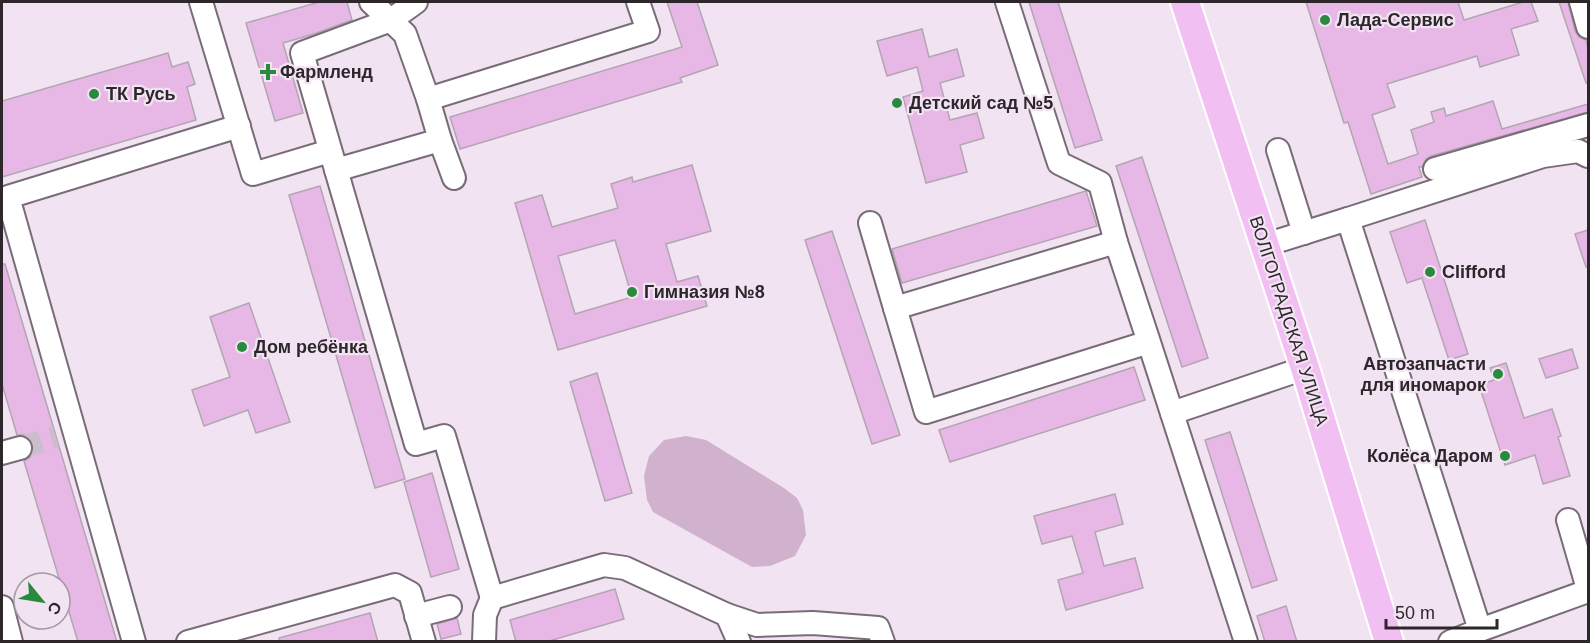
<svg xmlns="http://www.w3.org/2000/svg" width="1590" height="643" viewBox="0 0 1590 643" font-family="Arial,sans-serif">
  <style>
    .green { fill: #d0b2cf }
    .building { fill: #e7b8e6; stroke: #b3a5b2; stroke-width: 1.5; fill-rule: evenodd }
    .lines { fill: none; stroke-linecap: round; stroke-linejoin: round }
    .minor-tunnel { stroke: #cbbdca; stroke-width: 22; stroke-dasharray: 22 11; stroke-linecap: butt }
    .minor-casing { stroke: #796c79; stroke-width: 26 }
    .major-casing { stroke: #fff; stroke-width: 32 }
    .minor { stroke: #fff; stroke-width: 22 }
    .major { stroke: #f2bff2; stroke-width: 28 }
    .poi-dot { fill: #298a3e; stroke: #f2e3f2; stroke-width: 2 }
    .labels { text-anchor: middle; stroke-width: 4.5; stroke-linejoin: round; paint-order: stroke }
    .poi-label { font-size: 18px; font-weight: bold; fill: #2d272c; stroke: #f2e3f2; text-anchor: start }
    .street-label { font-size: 18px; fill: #2d272c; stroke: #f2e3f2 }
  </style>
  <rect width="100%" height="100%" fill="#f2e3f2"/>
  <!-- green -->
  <polygon class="green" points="686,436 706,440 784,488 797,498 803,510 806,535 795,556 770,566 752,567 653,512 647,500 644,476 649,456 664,440"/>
  <!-- building -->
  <g class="building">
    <polygon points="319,2 347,2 352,20 314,34 283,43 303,113 275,121 246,23"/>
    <polygon points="667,2 697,2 718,65 680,78 682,82 460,149 450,117 682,47"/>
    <polygon points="1029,2 1058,2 1102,140 1075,148"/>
    <polygon points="1306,2 1458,2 1464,20 1523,2 1531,2 1538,21 1511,29 1519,55 1480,67 1477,56 1387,84 1395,107 1372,115 1388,164 1418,154 1411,130 1434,122 1431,112 1444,108 1446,116 1493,101 1502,129 1588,104 1588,112 1431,156 1426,159 1422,167 1419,167 1422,177 1371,194 1348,122 1344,123"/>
    <polygon points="1559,2 1568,2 1575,31 1579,37 1586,40 1588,48 1588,83 1586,83"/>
    <polygon points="922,29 929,57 957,49 964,76 940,83 950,120 977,113 984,138 960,145 967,172 926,183 903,97 923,91 917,67 887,76 877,41"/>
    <polygon points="168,53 172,67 188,62 195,84 187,87 196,120 2,177 2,101"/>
    <polygon points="1142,157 1208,358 1182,367 1116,166"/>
    <path d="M692,165L711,231L666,244L677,282L698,276L707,306L558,350L515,203L542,195L552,227L618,208L611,184L632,177L633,182ZM615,240L632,297L575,314L558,256Z"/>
    <polygon points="320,186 405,479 375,488 289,195"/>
    <polygon points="1086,191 1097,226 902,283 892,249"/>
    <polygon points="1425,220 1468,354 1449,360 1422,278 1407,283 1390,232"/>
    <polygon points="1588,230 1588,267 1586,267 1575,234"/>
    <polygon points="832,231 900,435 872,444 805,240"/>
    <polygon points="2,264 5,264 117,642 78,642 24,461 30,457 33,452 33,444 30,439 24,435 17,435 2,384"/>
    <polygon points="249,303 290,422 256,433 248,410 204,426 192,390 230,377 210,317"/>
    <polygon points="1572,349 1578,368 1546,378 1539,359"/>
    <polygon points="1506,363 1524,418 1552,409 1561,436 1558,437 1570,476 1543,484 1535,455 1505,465 1479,385 1494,380 1490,368"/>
    <polygon points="1134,367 1145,400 950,462 939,430"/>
    <polygon points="597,373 632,493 605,501 570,382"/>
    <polygon points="1230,432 1277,580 1252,588 1205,440"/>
    <polygon points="432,473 459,569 431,577 404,482"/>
    <polygon points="1115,494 1123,524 1095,532 1104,566 1135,558 1143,588 1066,610 1058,580 1083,573 1072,536 1042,544 1034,516"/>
    <polygon points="615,589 624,619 546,642 516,642 510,620"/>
    <polygon points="1286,606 1297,642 1265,642 1257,616"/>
    <polygon points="370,613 378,642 280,642 279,638"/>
    <polygon points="457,618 461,634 441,639 437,624"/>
  </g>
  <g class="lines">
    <!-- minor-tunnel -->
    <polyline class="minor-tunnel" points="20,448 56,437"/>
    <defs>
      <g id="minor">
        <polyline points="201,2 253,174 330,151"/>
        <polyline points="416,2 391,20 302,53 416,444 444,436 492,598 604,565 625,568 727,615 739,642"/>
        <polyline points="1007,2 1059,163 1100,183 1116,242"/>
        <polyline points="1581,2 1588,27"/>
        <polyline points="428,99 648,31 638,2"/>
        <polyline points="440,140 454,178"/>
        <polyline points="1278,150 1304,233"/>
        <polyline points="1435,169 1588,125"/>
        <polyline points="336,170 440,140 428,99 405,34 371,2"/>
        <polyline points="1348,219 1543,156 1578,151 1588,156"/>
        <polyline points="870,223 895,308"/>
        <polyline points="1265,245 1348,219 1480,630 1450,642"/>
        <path d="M1149,342L926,412L895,308L1116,242C1160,375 1203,508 1246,642"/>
        <polyline points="1172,413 1305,368"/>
        <polyline points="2,453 20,448"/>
        <polyline points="1568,520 1588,589"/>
        <polyline points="2,607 11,642"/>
        <polyline points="727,615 757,625 813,623 878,628 883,642"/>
        <polyline points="416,616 450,607"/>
        <polyline points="1480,630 1588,591"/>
        <polyline points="134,642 8,197 239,126"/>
        <polyline points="188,642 395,585 410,593 424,642"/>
        <polyline points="484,642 485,615 492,598"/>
      </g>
      <polyline id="major" points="1185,2 1305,368 1389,642"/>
    </defs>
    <!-- minor casing -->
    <use href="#minor" class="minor-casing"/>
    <!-- major casing -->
    <use href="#major" class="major-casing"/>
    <!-- minor -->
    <use href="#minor" class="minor"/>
    <!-- major -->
    <use href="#major" class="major"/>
  </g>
  <!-- markers -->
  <g class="poi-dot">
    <circle cx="1325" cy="20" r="6"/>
    <path d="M265 63h6v6h6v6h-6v6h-6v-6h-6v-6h6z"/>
    <circle cx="94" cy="94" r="6"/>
    <circle cx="897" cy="103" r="6"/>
    <circle cx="1430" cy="272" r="6"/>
    <circle cx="632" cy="292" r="6"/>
    <circle cx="242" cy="347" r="6"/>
    <circle cx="1498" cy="374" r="6"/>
    <circle cx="1505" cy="456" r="6"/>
  </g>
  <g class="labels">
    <!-- poi labels -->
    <g class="poi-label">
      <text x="1337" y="26">Лада-Сервис</text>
      <text x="280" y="78">Фармленд</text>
      <text x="106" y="100">ТК Русь</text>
      <text x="909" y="109">Детский сад №5</text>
      <text x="1442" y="278">Clifford</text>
      <text x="644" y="298">Гимназия №8</text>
      <text x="254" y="353">Дом ребёнка</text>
      <text x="1486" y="370" text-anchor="end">Автозапчасти<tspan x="1486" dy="21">для иномарок</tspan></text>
      <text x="1493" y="462" text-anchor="end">Колёса Даром</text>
    </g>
    <!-- street labels -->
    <g class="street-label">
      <text transform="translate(1289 321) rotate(72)" y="6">ВОЛГОГРАДСКАЯ УЛИЦА</text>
    </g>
  </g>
  <!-- border -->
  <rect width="1590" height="643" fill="none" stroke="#2d272c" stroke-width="6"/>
  <!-- north arrow -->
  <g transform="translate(42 601) rotate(120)"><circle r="28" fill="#f2e3f2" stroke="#a398a3" stroke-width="1.5"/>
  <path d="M0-4.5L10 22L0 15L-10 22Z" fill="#298a3e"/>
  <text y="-9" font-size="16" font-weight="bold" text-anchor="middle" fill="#2d272c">С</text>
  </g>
  <!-- scale -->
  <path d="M1386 619v9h111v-9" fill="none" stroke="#2d272c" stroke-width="3"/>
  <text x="1395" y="619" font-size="18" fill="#2d272c" stroke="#f2e3f2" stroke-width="4.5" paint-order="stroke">50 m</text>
</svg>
